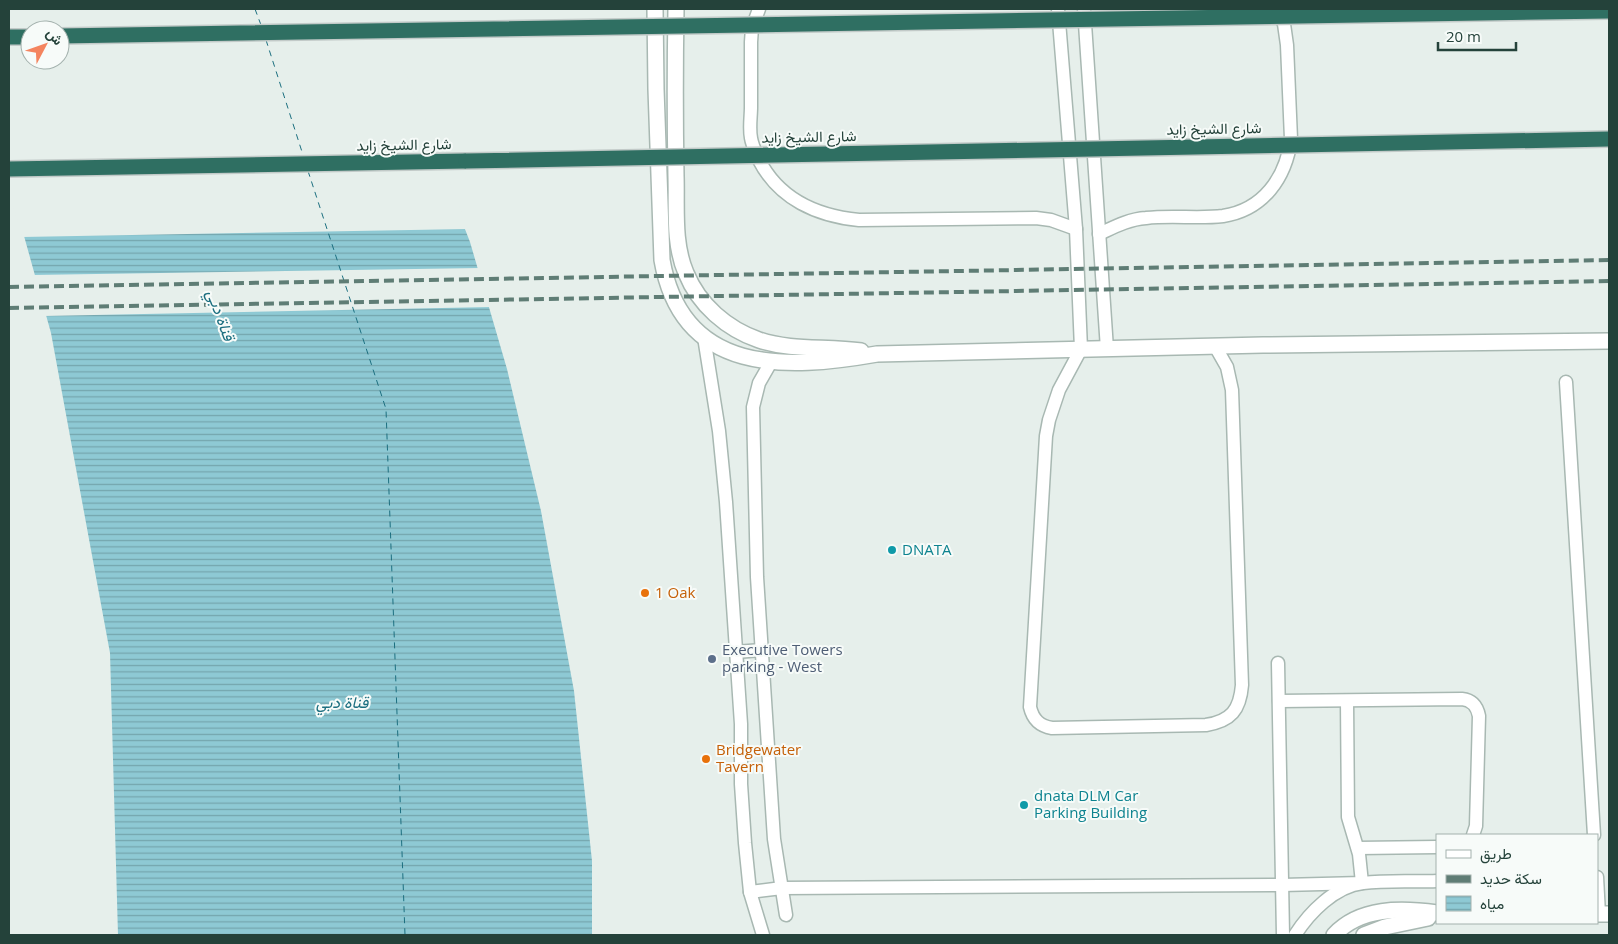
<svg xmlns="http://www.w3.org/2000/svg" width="1618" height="944" viewBox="0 0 1618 944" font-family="'Open Sans',Vazirmatn,sans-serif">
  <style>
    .water { fill: url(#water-rules); fill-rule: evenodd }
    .pier { fill: #e6efeb; fill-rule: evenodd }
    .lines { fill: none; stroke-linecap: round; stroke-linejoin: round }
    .ferry { stroke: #1c6f80; stroke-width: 1; stroke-dasharray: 6 5; stroke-linecap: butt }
    .service-casing { stroke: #a8b8b2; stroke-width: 15 }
    .minor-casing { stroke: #a8b8b2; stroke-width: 18 }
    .tertiary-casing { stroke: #a8b8b2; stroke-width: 18 }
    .motorway-casing { stroke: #c2cac8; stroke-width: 18 }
    .service { stroke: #fff; stroke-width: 12 }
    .minor { stroke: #fff; stroke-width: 15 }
    .tertiary { stroke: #fff; stroke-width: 15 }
    .motorway { stroke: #2f6f62; stroke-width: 15 }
    .rail { stroke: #5f7d75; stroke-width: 4; stroke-dasharray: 10 5; stroke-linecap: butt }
    .motorway-bridge-casing { stroke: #c2cac8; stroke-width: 18; stroke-linecap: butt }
    .motorway-bridge { stroke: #2f6f62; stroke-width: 15 }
    .culture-dot { fill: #0f9aa8; stroke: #f7fbf9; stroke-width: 2 }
    .food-dot { fill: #e8710a; stroke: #f7fbf9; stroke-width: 2 }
    .service-dot { fill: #5c6f8a; stroke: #f7fbf9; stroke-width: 2 }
    .labels { text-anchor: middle; stroke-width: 4; stroke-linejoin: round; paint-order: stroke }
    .street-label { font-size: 15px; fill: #24423a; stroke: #f7fbf9 }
    .culture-label { font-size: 15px; fill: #0d838f; stroke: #f7fbf9; text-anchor: start }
    .food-label { font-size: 15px; fill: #c56008; stroke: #f7fbf9; text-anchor: start }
    .service-label { font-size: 15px; fill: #4e5e75; stroke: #f7fbf9; text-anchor: start }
    .water-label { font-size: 16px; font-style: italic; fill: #1c6f80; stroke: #f7fbf9 }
  </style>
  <defs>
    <pattern id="water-rules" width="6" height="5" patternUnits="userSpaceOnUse" patternTransform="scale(1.25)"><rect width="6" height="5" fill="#8ec9d4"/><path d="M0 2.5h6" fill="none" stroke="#74a5ad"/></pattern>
  </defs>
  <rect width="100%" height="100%" fill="#e6efeb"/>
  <!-- water -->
  <path class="water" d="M9,9L414,98L470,242L507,369L541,511L574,691L592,861V935H118L110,653L51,333L9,182ZM30,30H60V60H30Z"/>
  <!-- pier -->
  <g class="pier">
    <path d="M9,9H374L417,97L468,229L22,237L9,191ZM30,30H60V60H30Z"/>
    <polygon points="480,268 492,307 44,316 32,275"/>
  </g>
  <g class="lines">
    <!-- ferry -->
    <g class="ferry">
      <polyline points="255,9 261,25"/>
      <polyline points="266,40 304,158"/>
      <polyline points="308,171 386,409 405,935"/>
    </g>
    <defs>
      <g id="service">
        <path d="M759,9L752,28L751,42C751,64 751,86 751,107C751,117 749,128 751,138C752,145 756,153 759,160C779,199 817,216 859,220L1036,218L1051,220L1076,229"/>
        <path d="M1058,9L1076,229L1081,349L1059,390L1049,420L1046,436L1030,707C1033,720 1040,726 1052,728L1206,725C1231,721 1240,710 1242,685L1232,390L1227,367L1215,346"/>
        <polyline points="1084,9 1107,349"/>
        <path d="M1099,234C1114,227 1129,219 1146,218C1172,215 1198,219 1223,216C1263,210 1286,178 1291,139L1287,45L1284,24L1276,9"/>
        <polyline points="704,337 719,431 726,502 741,724 741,784 745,843 750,892 763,935"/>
        <polyline points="771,362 759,383 753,407 757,577 774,839 786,915"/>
        <polyline points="1566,382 1594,835"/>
        <polyline points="735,652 762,650"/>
        <polyline points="1278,663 1283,935"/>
        <path d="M1279,701L1462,699C1472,700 1477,706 1479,716L1476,826L1473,835"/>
        <polyline points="1358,848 1437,847"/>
        <polyline points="1597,877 1599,914"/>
        <polyline points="750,892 782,888 1282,885 1362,883 1359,854 1348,817 1347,701"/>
        <path d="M1295,935C1309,913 1335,886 1363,883C1387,880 1413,882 1437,881"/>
      </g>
      <g id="minor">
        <polyline points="1597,914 1609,914"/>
        <path d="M1334,935C1360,907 1401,908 1437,913"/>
        <polyline points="1364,935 1385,927 1428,918"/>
      </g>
      <g id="tertiary">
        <path d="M655,9L656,89L662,260C682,375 786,370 877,354L1263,345L1609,341"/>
        <path d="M676,9C675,65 675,120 676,176C677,208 673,243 686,273C699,305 727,329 759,340C792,351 827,346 861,351"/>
      </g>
      <g id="motorway">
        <polyline points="9,37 30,37"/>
        <polyline points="9,169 466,161"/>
      </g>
    </defs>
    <!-- service casing -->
    <use href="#service" class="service-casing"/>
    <!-- minor casing -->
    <use href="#minor" class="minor-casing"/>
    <!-- tertiary casing -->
    <use href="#tertiary" class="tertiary-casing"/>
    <!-- motorway casing -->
    <use href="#motorway" class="motorway-casing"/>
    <!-- service -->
    <use href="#service" class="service"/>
    <!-- minor -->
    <use href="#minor" class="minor"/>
    <!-- tertiary -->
    <use href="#tertiary" class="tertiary"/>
    <!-- motorway -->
    <use href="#motorway" class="motorway"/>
    <!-- rail -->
    <g class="rail">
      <polyline points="9,287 1609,260"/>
      <polyline points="9,308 1609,281"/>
    </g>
    <defs>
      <g id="motorway-bridge">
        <polyline points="60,36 1609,11"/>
        <polyline points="466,161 1609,139"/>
      </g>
    </defs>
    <!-- motorway-bridge casing -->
    <use href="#motorway-bridge" class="motorway-bridge-casing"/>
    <!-- motorway-bridge -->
    <use href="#motorway-bridge" class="motorway-bridge"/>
  </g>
  <!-- markers -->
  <g class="culture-dot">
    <circle cx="892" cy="550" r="5"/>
    <circle cx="1024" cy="805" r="5"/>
  </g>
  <g class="food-dot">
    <circle cx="645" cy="593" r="5"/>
    <circle cx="706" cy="759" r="5"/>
  </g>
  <circle class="service-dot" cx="712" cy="659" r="5"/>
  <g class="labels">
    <!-- street labels -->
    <g class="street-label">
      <text transform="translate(1214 129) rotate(-1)" y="5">شارع الشيخ زايد</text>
      <text transform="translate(809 137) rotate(-1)" y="5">شارع الشيخ زايد</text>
      <text transform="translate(404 145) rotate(-1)" y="5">شارع الشيخ زايد</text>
    </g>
    <!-- culture labels -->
    <g class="culture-label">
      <text x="902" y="555">DNATA</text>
      <text x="1034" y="801">dnata DLM Car<tspan x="1034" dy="17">Parking Building</tspan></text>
    </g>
    <!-- food labels -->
    <g class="food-label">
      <text x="655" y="598">1 Oak</text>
      <text x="716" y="755">Bridgewater<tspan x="716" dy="17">Tavern</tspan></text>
    </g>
    <!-- service labels -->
    <g class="service-label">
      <text x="722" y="655">Executive Towers<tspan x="722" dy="17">parking - West</tspan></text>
    </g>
    <!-- water labels -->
    <g class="water-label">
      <text transform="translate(221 315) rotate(70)" y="6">قناة دبي</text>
      <text x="342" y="708">قناة دبي</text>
    </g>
  </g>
  <!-- border -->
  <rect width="1618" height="944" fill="none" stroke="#24423a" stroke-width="20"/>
  <!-- legend -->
  <rect x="1436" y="834" width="162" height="90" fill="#f7fbf9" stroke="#a3b1ad"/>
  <rect x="1446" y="850" width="25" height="8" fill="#ffffff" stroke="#a3b1ad"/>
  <text x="1480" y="859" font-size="15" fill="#24423a">طريق</text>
  <rect x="1446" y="875" width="25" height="8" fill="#5f7d75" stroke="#a3b1ad"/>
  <text x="1480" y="884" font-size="15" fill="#24423a">سكة حديد</text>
  <rect x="1446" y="896" width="25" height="15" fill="url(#water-rules)" stroke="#a3b1ad"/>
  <text x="1480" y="909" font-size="15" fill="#24423a">مياه</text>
  <!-- north arrow -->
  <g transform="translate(45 45) rotate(49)"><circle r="24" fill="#f7fbf9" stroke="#a3b1ad"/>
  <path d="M0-4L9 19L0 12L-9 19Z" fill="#f4845f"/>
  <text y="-8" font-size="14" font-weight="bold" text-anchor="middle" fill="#24423a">ش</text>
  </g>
  <!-- scale -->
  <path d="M1438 42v8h78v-8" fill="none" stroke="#24423a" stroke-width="2.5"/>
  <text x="1446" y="42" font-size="15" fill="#24423a" stroke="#f7fbf9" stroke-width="4" paint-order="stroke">20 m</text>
</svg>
